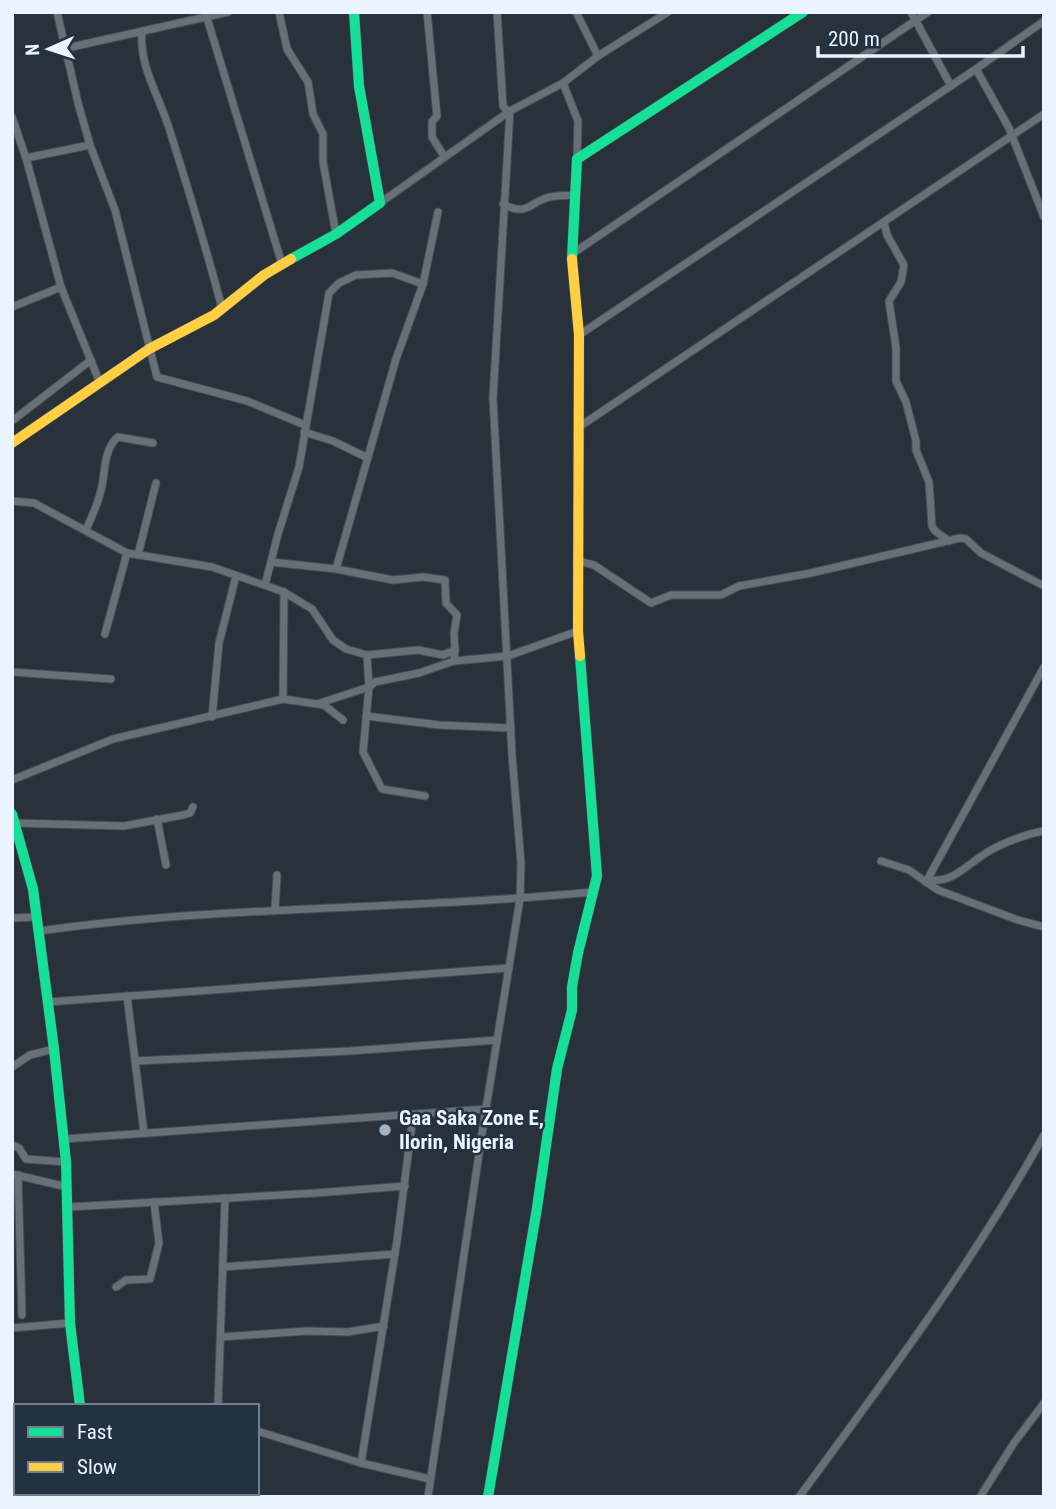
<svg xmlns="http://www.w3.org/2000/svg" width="1056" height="1509" viewBox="0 0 1056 1509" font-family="'Roboto Condensed',sans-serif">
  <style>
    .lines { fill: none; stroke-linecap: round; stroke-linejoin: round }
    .street-casing { stroke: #464e55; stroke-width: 9 }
    .fast-casing { stroke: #464e55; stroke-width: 11 }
    .slow-casing { stroke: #464e55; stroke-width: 11 }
    .street { stroke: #696f76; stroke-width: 7 }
    .fast { stroke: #16e098; stroke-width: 10 }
    .slow { stroke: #ffcf43; stroke-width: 10 }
    .poi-dot { fill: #a6b0ba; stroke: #223241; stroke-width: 2.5 }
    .labels { text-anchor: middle; stroke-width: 5; stroke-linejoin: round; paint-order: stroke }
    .poi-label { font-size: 21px; font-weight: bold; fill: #eaf4ff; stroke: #223241; text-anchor: start }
  </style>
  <rect width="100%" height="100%" fill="#29323a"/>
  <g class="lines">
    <defs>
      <g id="street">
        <polyline points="57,12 78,103 90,145 115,210 157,377 247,401 305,425"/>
        <polyline points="279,12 287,49 308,82 313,114 323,134 323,162 336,234"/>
        <polyline points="427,12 437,116 432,122 432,137 444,156"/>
        <polyline points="497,12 503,106 508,112"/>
        <polyline points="576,12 598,56"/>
        <polyline points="911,12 951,86"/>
        <polyline points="207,18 282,264"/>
        <path d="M142,32C139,66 159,96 169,128C188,188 206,248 222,308"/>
        <polyline points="67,48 228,12"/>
        <polyline points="976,69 1044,21"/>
        <polyline points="563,83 578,121 577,159"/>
        <polyline points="12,117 26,158 61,287 100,383"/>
        <polyline points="26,158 90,145"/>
        <polyline points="380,203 510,111 563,83 598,56 668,12"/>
        <path d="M503,204C526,216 527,205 546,198C554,195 566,196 575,195"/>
        <polyline points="884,222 887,235 904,265 901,282 889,301 896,348 896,381 906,402 916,441 916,450 929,482 932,526 935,531 949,541"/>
        <polyline points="572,254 928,12"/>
        <polyline points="12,307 61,287"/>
        <polyline points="579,335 976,69 1009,128 1044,217"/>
        <polyline points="12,421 91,360"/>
        <polyline points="579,427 1044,114"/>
        <polyline points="304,432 333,441 368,458"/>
        <polyline points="12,501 34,503 127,553 212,567 284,592 312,609 333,640 346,649 367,655 418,650 443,655 455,650 454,661"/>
        <path d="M86,530C91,518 97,506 100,494C106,476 102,450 118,437L153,443"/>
        <polyline points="138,555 156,483"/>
        <polyline points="578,561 594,565 651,603 671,595 721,595 739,586 811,573 960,538 966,539 981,553 1044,586"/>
        <polyline points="271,562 336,569 393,580 423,577 445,580 446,603 457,615 454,633 455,650"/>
        <polyline points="336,569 396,359 423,284 438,212"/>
        <polyline points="265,585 278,534 299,467 329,293 339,283 356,275 392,273 423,284"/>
        <polyline points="105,634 127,553"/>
        <polyline points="367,655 369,687 363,752 382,789 425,796"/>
        <polyline points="1044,667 926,882 938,890 1018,920 1044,927"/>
        <polyline points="12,672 111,679"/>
        <polyline points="283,699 284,592"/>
        <polyline points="318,704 324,705 343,720"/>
        <polyline points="366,716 439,725 511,728"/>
        <polyline points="212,717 219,643 236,576"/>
        <polyline points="12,780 113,739 283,699 317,704 369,687 375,682 419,673 454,661 508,656 578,631"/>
        <polyline points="157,819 166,865"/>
        <polyline points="15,823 124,826 183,815 190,813 193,807"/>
        <polyline points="881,861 909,870 926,882"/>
        <path d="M928,879C950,886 969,863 986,853C1002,843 1026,834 1044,831"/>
        <polyline points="275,909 277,875"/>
        <polyline points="12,918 37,917"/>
        <path d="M39,931C223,905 408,910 593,892"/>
        <polyline points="127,996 144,1133"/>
        <polyline points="48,1002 509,968"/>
        <polyline points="135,1061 350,1051 497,1040"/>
        <polyline points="12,1067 30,1055 54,1049"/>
        <polyline points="413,1116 397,1241 361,1463 430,1479"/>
        <polyline points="64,1139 486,1109"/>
        <polyline points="12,1145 19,1148 26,1159 66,1162"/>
        <polyline points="12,1174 67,1187"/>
        <polyline points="18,1175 22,1315"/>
        <polyline points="68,1207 316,1193 405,1186"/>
        <polyline points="223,1267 395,1254"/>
        <polyline points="116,1287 126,1280 150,1279 159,1243 154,1202"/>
        <polyline points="12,1328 70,1323"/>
        <polyline points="221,1337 307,1331 348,1332 384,1326"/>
        <polyline points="218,1406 225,1198"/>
        <polyline points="257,1431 361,1463"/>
        <polyline points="209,1493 224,1497"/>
        <polyline points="110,1497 139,1493"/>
        <polyline points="428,1497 483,1127 520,899 521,863 512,755 493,398 510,111"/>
        <path d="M799,1497C885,1380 973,1263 1044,1135"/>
        <polyline points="980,1497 1014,1443 1044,1403"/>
      </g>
      <g id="fast">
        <polyline points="291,259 336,234 380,203 359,86 354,12"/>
        <polyline points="572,259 577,159 803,12"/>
        <polyline points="12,814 33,889 54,1049 66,1162 70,1323 80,1406"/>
        <polyline points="488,1497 537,1208 557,1069 572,1010 572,987 578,953 597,876 580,656"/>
      </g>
      <g id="slow">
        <polyline points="572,259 579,335 578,631 580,656"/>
        <polyline points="12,443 149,349 214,315 264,275 291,259"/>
        <polyline points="91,1493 91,1497"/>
      </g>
    </defs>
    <!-- street casing -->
    <use href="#street" class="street-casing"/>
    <!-- fast casing -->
    <use href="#fast" class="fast-casing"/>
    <!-- slow casing -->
    <use href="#slow" class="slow-casing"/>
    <!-- street -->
    <use href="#street" class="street"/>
    <!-- fast -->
    <use href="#fast" class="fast"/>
    <!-- slow -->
    <use href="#slow" class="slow"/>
  </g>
  <!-- markers -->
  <circle class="poi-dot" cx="385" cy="1130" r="7"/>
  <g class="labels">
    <!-- poi labels -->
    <g class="poi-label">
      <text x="399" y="1125">Gaa Saka Zone E,<tspan x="399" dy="24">Ilorin, Nigeria</tspan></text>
    </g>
  </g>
  <!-- border -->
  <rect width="1056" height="1509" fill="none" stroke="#eaf4ff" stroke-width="28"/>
  <!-- legend -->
  <rect x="14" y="1404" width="245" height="91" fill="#223241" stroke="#72808d" stroke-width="2"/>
  <rect x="28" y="1427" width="35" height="10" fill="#16e098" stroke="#72808d" stroke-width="2"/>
  <text x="77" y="1439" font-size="21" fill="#eaf4ff">Fast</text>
  <rect x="28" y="1462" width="35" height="10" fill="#ffcf43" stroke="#72808d" stroke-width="2"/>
  <text x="77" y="1474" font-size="21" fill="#eaf4ff">Slow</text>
  <!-- north arrow -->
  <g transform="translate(49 49) rotate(267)" stroke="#223241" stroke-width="5" paint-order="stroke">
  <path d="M0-5L12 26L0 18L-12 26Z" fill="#eaf4ff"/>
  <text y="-10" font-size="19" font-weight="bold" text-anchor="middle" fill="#eaf4ff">N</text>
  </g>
  <!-- scale -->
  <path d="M818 46v10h205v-10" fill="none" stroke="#eaf4ff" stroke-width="3.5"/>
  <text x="828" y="46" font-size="21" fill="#eaf4ff" stroke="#223241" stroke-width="5" paint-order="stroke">200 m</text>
</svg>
